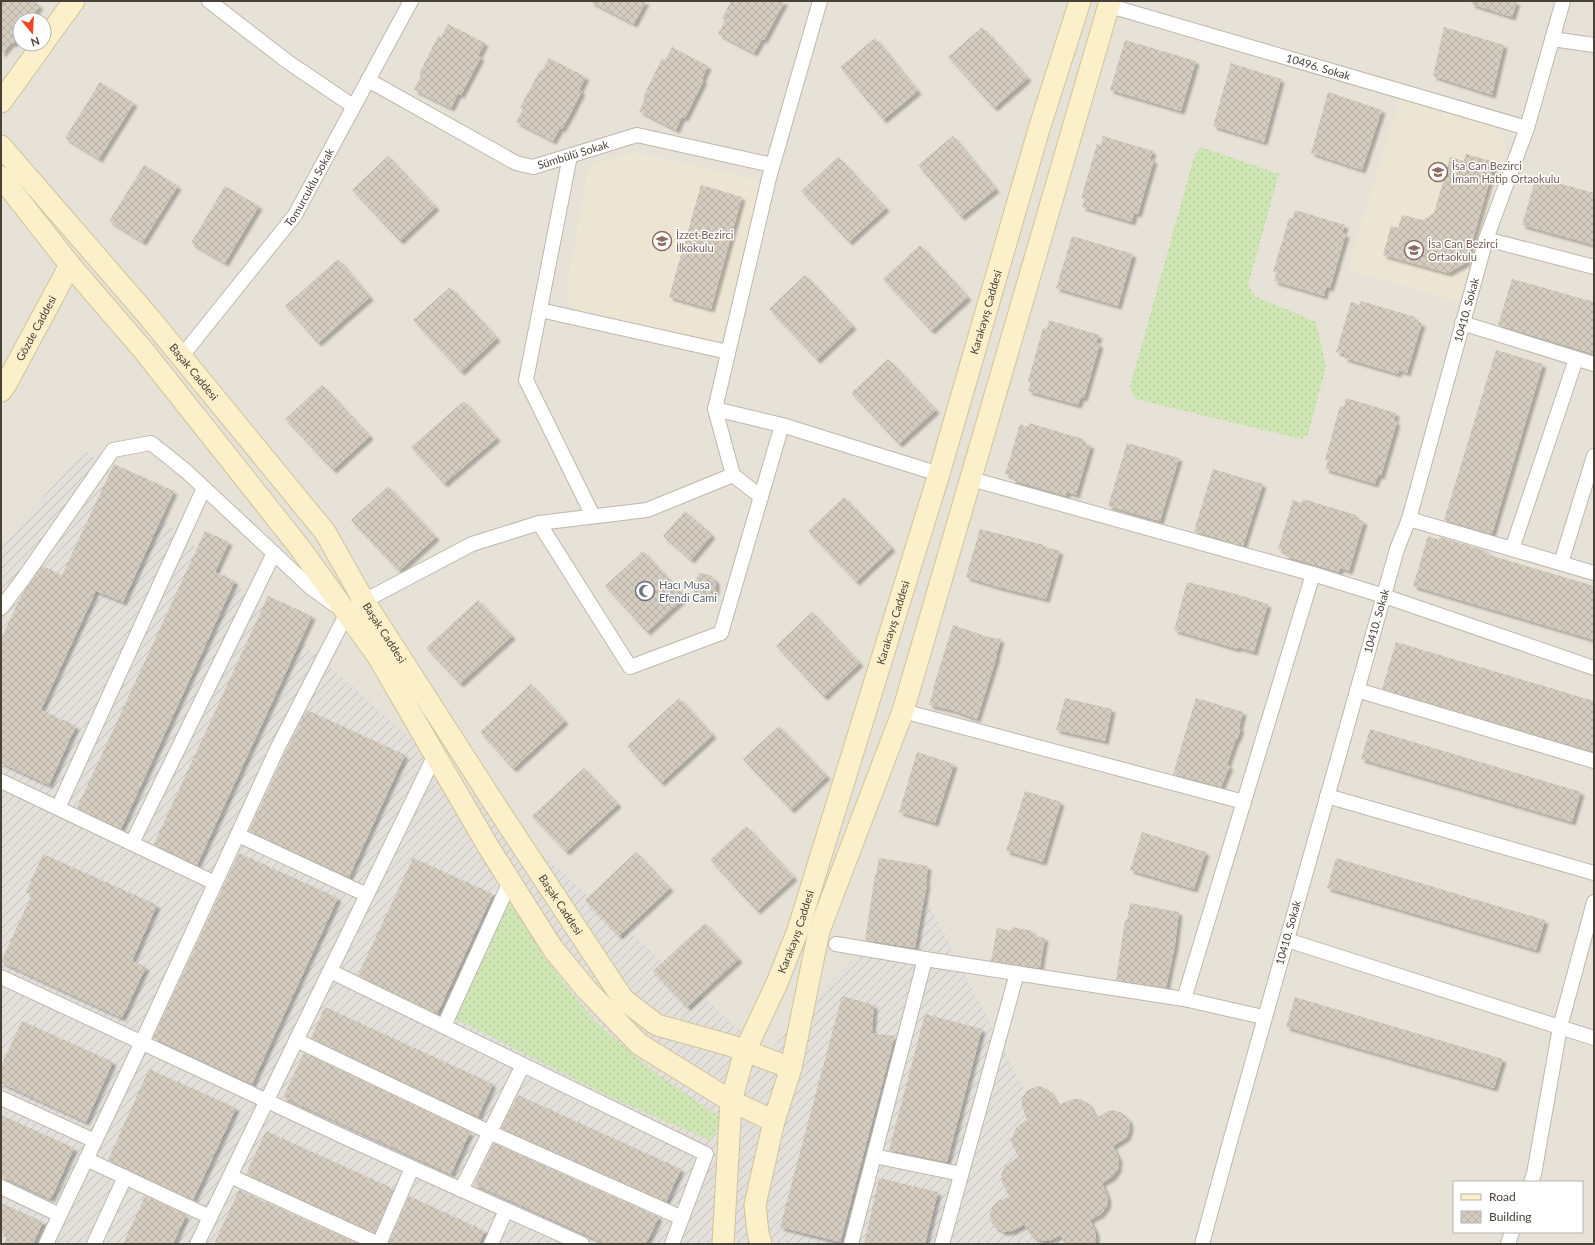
<svg xmlns="http://www.w3.org/2000/svg" width="1595" height="1245" viewBox="0 0 1595 1245" font-family="Lato,sans-serif">
  <style>
    .residential { fill: #e7e2d7; fill-rule: evenodd }
    .industrial { fill: url(#industrial-furrows) }
    .education { fill: #ece5d4 }
    .grass { fill: url(#grass-dots) }
    .building { fill: url(#building-cross-hatch); filter: url(#shadow) }
    .lines { fill: none; stroke-linecap: round; stroke-linejoin: round }
    .street-casing { stroke: #beb8ac; stroke-width: 16 }
    .secondary-casing { stroke: #d1c39b; stroke-width: 23 }
    .street { stroke: #fff; stroke-width: 14 }
    .secondary { stroke: #fcf0cb; stroke-width: 21 }
    .labels { text-anchor: middle; stroke-width: 3; stroke-linejoin: round; paint-order: stroke }
    .street-label { font-size: 11px; fill: #474138; stroke: #fff }
    .education-label { font-size: 11px; fill: #785e54; stroke: #fff; text-anchor: start }
    .worship-label { font-size: 11px; fill: #5b616d; stroke: #fff; text-anchor: start }
  </style>
  <defs>
    <pattern id="industrial-furrows" width="10" height="10" patternUnits="userSpaceOnUse"><rect width="10" height="10" fill="#e3dfda"/><path d="M-1 1l2-2M0 10L10 0M9 11l2-2" fill="none" stroke="#c4c1bc"/></pattern>
    <pattern id="grass-dots" width="8" height="8" patternUnits="userSpaceOnUse"><rect width="8" height="8" fill="#cfe5b4"/><path d="M2 2h.1M6 6h.1" fill="none" stroke="#b3c69c" stroke-width="1.8" stroke-linecap="round"/></pattern>
    <pattern id="building-cross-hatch" width="8" height="8" patternUnits="userSpaceOnUse"><rect width="8" height="8" fill="#d4ccbf"/><path d="M0 0l8 8M0 8l8-8" fill="none" stroke="#b7b0a5"/></pattern>
    <filter id="shadow"><feDropShadow dx="3.5" dy="3.5" stdDeviation="1" flood-color="#0004"/></filter>
  </defs>
  <rect width="100%" height="100%" fill="#f3f0e9"/>
  <!-- residential -->
  <path class="residential" d="M1,1H1594V1244H294L1,926ZM20,20H44V44H20ZM1454,1182H1582V1232H1454Z"/>
  <!-- industrial -->
  <polygon class="industrial" points="85,450 767,1054 919,885 1103,1244 1,1244 1,547 49,490"/>
  <!-- education -->
  <g class="education">
    <polygon points="1400,98 1497,128 1507,145 1459,302 1347,269"/>
    <polygon points="635,152 760,181 765,188 725,329 720,338 716,341 711,343 575,312 566,293 584,189 590,164"/>
  </g>
  <!-- grass -->
  <g class="grass">
    <polygon points="1201,147 1279,174 1248,285 1255,296 1316,322 1326,367 1308,434 1301,439 1135,399 1130,387 1195,154"/>
    <polygon points="510,902 546,960 594,1021 654,1072 721,1118 712,1141 612,1098 456,1019"/>
  </g>
  <!-- building -->
  <g class="building">
    <polygon points="1,1 34,1 40,6 29,20 20,20 20,36 13,44 11,43 1,55"/>
    <polygon points="589,1 646,1 634,24"/>
    <polygon points="731,1 785,1 764,40 762,39 754,53 718,34 725,20 722,18"/>
    <polygon points="1472,1 1517,1 1512,17 1471,4"/>
    <polygon points="448,24 485,43 478,56 481,57 461,95 458,94 451,108 414,90 421,75 419,74 438,36 441,37"/>
    <polygon points="982,27 1028,78 994,108 948,57"/>
    <polygon points="1444,27 1504,45 1492,95 1433,76"/>
    <polygon points="875,38 918,91 883,120 840,67"/>
    <polygon points="1125,40 1196,61 1181,111 1110,90"/>
    <polygon points="672,47 708,66 702,79 704,80 685,118 682,117 676,130 639,111 645,98 643,97 662,58 665,60"/>
    <polygon points="549,58 586,77 579,90 582,91 572,111 562,129 560,128 553,141 516,122 523,109 520,108 540,70 542,71"/>
    <polygon points="1231,63 1281,79 1264,142 1213,126"/>
    <polygon points="100,82 134,103 99,159 65,138"/>
    <polygon points="1328,92 1382,110 1362,170 1311,153"/>
    <polygon points="953,136 996,189 961,217 918,165"/>
    <polygon points="1103,136 1153,151 1150,159 1154,160 1138,214 1134,213 1132,222 1082,207 1085,199 1081,198 1097,144 1101,145"/>
    <polygon points="1466,154 1495,162 1466,263 1448,273 1383,255 1391,226 1398,228 1402,215 1423,220 1434,213 1450,157 1464,161"/>
    <polygon points="388,156 436,207 400,241 352,190"/>
    <polygon points="838,157 886,208 849,242 801,191"/>
    <polygon points="144,165 178,186 143,242 109,221"/>
    <polygon points="1536,177 1594,193 1594,245 1522,225"/>
    <polygon points="701,185 742,197 711,309 669,297"/>
    <polygon points="225,186 259,206 225,263 191,243"/>
    <polygon points="1295,210 1345,225 1342,233 1346,234 1330,288 1326,287 1324,296 1274,281 1277,273 1273,272 1289,218 1292,219"/>
    <polygon points="1072,236 1133,254 1118,306 1056,288"/>
    <polygon points="920,245 968,297 931,331 883,279"/>
    <polygon points="338,259 370,297 318,343 285,306"/>
    <polygon points="805,275 853,326 817,360 769,309"/>
    <polygon points="1512,279 1594,302 1594,354 1498,325"/>
    <polygon points="450,287 497,338 461,372 413,320"/>
    <polygon points="1361,301 1415,317 1414,321 1422,323 1407,373 1399,370 1398,374 1344,358 1345,354 1336,352 1351,302 1360,305"/>
    <polygon points="1049,320 1099,335 1096,343 1100,344 1084,398 1081,397 1078,405 1028,391 1031,383 1028,381 1043,328 1047,329"/>
    <polygon points="1496,350 1543,364 1492,534 1444,520"/>
    <polygon points="888,359 936,410 899,444 851,393"/>
    <polygon points="322,385 370,436 333,470 285,419"/>
    <polygon points="1346,398 1396,413 1394,421 1397,422 1381,476 1378,475 1375,484 1325,469 1328,461 1325,460 1340,406 1344,407"/>
    <polygon points="464,401 497,438 444,484 411,447"/>
    <polygon points="1029,423 1083,439 1082,443 1091,445 1076,495 1067,492 1066,496 1012,480 1013,476 1005,474 1020,424 1028,427"/>
    <polygon points="1127,443 1179,458 1160,521 1108,506"/>
    <polygon points="114,464 174,491 123,602 96,591 41,710 76,726 49,785 1,763 1,639 21,596 42,566 62,575"/>
    <polygon points="1213,469 1263,484 1243,546 1194,531"/>
    <polygon points="388,486 436,537 399,571 351,520"/>
    <polygon points="844,497 892,548 856,582 808,531"/>
    <polygon points="1303,499 1356,515 1355,519 1364,521 1349,571 1340,568 1339,572 1285,556 1286,552 1278,549 1293,500 1301,503"/>
    <polygon points="685,511 712,535 691,560 663,536"/>
    <polygon points="980,529 1044,545 1043,546 1060,551 1046,599 998,587 966,577"/>
    <polygon points="205,531 229,542 215,572 235,581 121,829 77,808"/>
    <polygon points="1428,536 1439,540 1439,537 1487,551 1486,554 1594,586 1594,640 1413,586"/>
    <polygon points="643,551 685,597 647,632 605,586"/>
    <polygon points="699,573 710,575 716,581 716,590 709,596 703,597 691,590"/>
    <polygon points="1187,582 1236,594 1268,604 1254,652 1238,647 1237,649 1174,630"/>
    <polygon points="268,596 312,616 197,865 154,844"/>
    <polygon points="478,600 512,636 460,684 426,648"/>
    <polygon points="812,612 860,663 824,697 776,646"/>
    <polygon points="953,625 988,637 1001,639 996,656 997,656 977,719 952,710 929,705 934,688 933,688"/>
    <polygon points="1396,642 1594,701 1594,752 1382,689"/>
    <polygon points="531,684 565,721 513,769 480,732"/>
    <polygon points="679,698 713,735 661,783 627,746"/>
    <polygon points="1065,698 1112,709 1105,741 1056,730"/>
    <polygon points="1196,698 1243,712 1239,728 1241,728 1237,740 1236,739 1227,765 1230,766 1221,787 1173,774"/>
    <polygon points="307,710 405,755 349,877 249,831 286,751"/>
    <polygon points="779,726 827,776 791,810 743,759"/>
    <polygon points="1370,729 1581,792 1572,822 1361,759"/>
    <polygon points="917,752 954,764 935,823 899,812"/>
    <polygon points="584,768 618,804 566,852 532,816"/>
    <polygon points="1025,791 1061,802 1043,862 1006,851"/>
    <polygon points="746,826 794,877 757,911 710,860"/>
    <polygon points="1142,832 1206,852 1194,889 1130,870"/>
    <polygon points="636,852 670,888 619,936 585,900"/>
    <polygon points="239,853 338,898 252,1084 153,1038"/>
    <polygon points="43,854 157,905 132,961 146,967 122,1018 1,962 32,894 26,892"/>
    <polygon points="413,858 493,894 437,1014 358,975"/>
    <polygon points="879,858 928,866 926,883 927,884 915,948 865,940 875,875 876,875"/>
    <polygon points="1336,858 1545,920 1536,950 1327,888"/>
    <polygon points="1130,903 1179,912 1175,945 1166,988 1116,980 1125,920 1127,920"/>
    <polygon points="705,923 739,959 687,1007 653,971"/>
    <polygon points="1012,927 1033,931 1032,935 1045,938 1040,968 991,961 997,928 1011,931"/>
    <polygon points="842,996 874,1005 872,1033 895,1036 840,1242 780,1227"/>
    <polygon points="1295,997 1503,1059 1494,1088 1286,1027"/>
    <polygon points="325,1007 493,1084 478,1117 311,1038"/>
    <polygon points="925,1014 982,1029 947,1162 889,1150"/>
    <polygon points="22,1021 113,1062 86,1122 1,1083 1,1066"/>
    <polygon points="304,1053 470,1132 451,1174 283,1097"/>
    <polygon points="149,1069 236,1108 193,1200 108,1160"/>
    <polygon points="1038,1086 1042,1087 1049,1090 1058,1105 1073,1099 1081,1099 1089,1104 1096,1118 1108,1111 1113,1110 1122,1113 1129,1120 1130,1128 1127,1137 1113,1146 1119,1159 1118,1169 1112,1177 1102,1183 1108,1198 1107,1206 1101,1214 1090,1220 1096,1232 1095,1244 1065,1244 1060,1235 1049,1241 1041,1241 1032,1236 1024,1225 1012,1231 1004,1232 995,1227 991,1221 990,1213 993,1206 998,1201 1010,1196 1003,1185 1001,1175 1005,1166 1019,1156 1013,1147 1011,1140 1016,1128 1027,1119 1022,1106 1022,1098 1028,1090"/>
    <polygon points="518,1095 681,1169 666,1202 501,1128"/>
    <polygon points="1,1115 74,1148 51,1199 1,1176"/>
    <polygon points="266,1131 394,1189 375,1233 246,1174"/>
    <polygon points="494,1143 659,1217 646,1244 606,1244 474,1184"/>
    <polygon points="879,1178 938,1192 925,1244 864,1244"/>
    <polygon points="239,1190 359,1244 214,1244"/>
    <polygon points="145,1196 186,1215 173,1244 123,1244"/>
    <polygon points="409,1196 485,1231 479,1244 388,1244"/>
    <polygon points="1,1203 43,1222 33,1244 4,1244 8,1235 1,1232"/>
  </g>
  <g class="lines">
    <defs>
      <g id="street">
        <polyline points="209,1 288,62 353,106"/>
        <polyline points="820,1 769,178 715,409 782,425 939,474"/>
        <path id="s1" d="M1110,6L1527,128"/>
        <polyline points="1552,39 1594,45"/>
        <path id="s2" d="M368,80L516,163L533,167L637,135L772,165"/>
        <polyline points="570,156 526,380 593,516"/>
        <polyline points="1486,239 1594,267"/>
        <polyline points="540,310 728,352"/>
        <polyline points="1462,323 1594,364"/>
        <path id="s3" d="M181,357L295,215L411,1"/>
        <polyline points="715,409 733,475 761,497"/>
        <polyline points="971,479 1313,574 1384,596 1594,668"/>
        <polyline points="1409,519 1594,573"/>
        <polyline points="539,523 630,667 721,633 782,425"/>
        <polyline points="1512,549 1576,359"/>
        <polyline points="1561,563 1594,456"/>
        <polyline points="1,608 23,579 113,450 151,443 186,471 310,587 335,605"/>
        <polyline points="1357,690 1594,761"/>
        <polyline points="903,711 1244,802"/>
        <polyline points="1,781 215,883"/>
        <polyline points="1327,796 1594,873"/>
        <polyline points="58,808 204,488"/>
        <polyline points="238,835 367,895"/>
        <polyline points="132,843 274,553"/>
        <polyline points="1287,940 1594,1038"/>
        <polyline points="836,944 925,959 1184,999 1313,574"/>
        <polyline points="330,971 706,1154 672,1244"/>
        <polyline points="1,977 353,1141 582,1244"/>
        <polyline points="1184,999 1263,1017"/>
        <polyline points="444,1026 510,882"/>
        <polyline points="296,1040 489,1132 682,1218"/>
        <polyline points="1,1098 95,1141"/>
        <polyline points="874,1156 961,1174"/>
        <polyline points="86,1159 210,1217"/>
        <polyline points="230,1176 379,1244"/>
        <polyline points="1531,1182 1534,1174 1560,1027 1594,902"/>
        <polyline points="1,1187 60,1215"/>
        <polyline points="461,1190 523,1065"/>
        <polyline points="46,1244 142,1042 278,747 347,613 364,601 472,544 539,523 647,510 733,475"/>
        <polyline points="94,1244 125,1177"/>
        <polyline points="197,1244 435,755"/>
        <polyline points="379,1244 412,1168"/>
        <polyline points="491,1244 506,1210"/>
        <polyline points="851,1244 925,959"/>
        <polyline points="942,1244 1017,973"/>
        <path id="s4" d="M1202,1244C1265,1012 1331,781 1397,549L1409,519L1486,239L1527,128L1563,1"/>
        <polyline points="1508,1244 1512,1232"/>
      </g>
      <g id="secondary">
        <polyline points="44,42 74,1"/>
        <polyline points="1,102 43,44"/>
        <path id="s5" d="M1,146L148,316L325,532L364,601L503,817L623,999L657,1025L729,1045L791,1068"/>
        <polyline points="1,177 70,265 144,351 300,548 377,655 489,848 553,949 586,989 639,1044 731,1101 774,1121"/>
        <path id="s6" d="M1,391L5,386L70,265"/>
        <path id="s7" d="M723,1244L731,1101L745,1051L777,983L798,930L939,474L1039,129L1080,1"/>
        <polyline points="761,1244 758,1233 755,1205 774,1121 791,1068 819,931 903,711 1110,1"/>
      </g>
    </defs>
    <!-- street casing -->
    <use href="#street" class="street-casing"/>
    <!-- secondary casing -->
    <use href="#secondary" class="secondary-casing"/>
    <!-- street -->
    <use href="#street" class="street"/>
    <!-- secondary -->
    <use href="#secondary" class="secondary"/>
  </g>
  <!-- icons -->
  <defs>
    <symbol id="school-ring" viewBox="-11 -11 22 22"><circle r="9.5" fill="#fff" stroke="#8d6e63" stroke-width="1.5"/><path d="M0-5L7-2L0 1L-7-2ZM-4 1L0 2.5L4 1V4Q0 6-4 4Z" fill="#8d6e63"/></symbol>
    <symbol id="mosque-ring" viewBox="-11 -11 22 22"><circle r="9.5" fill="#fff" stroke="#6b7280" stroke-width="1.5"/><path d="M3.5-4.9A6 6 0 1 0 3.5 4.9A5 5 0 1 1 3.5-4.9Z" fill="#6b7280"/></symbol>
  </defs>
  <g fill-rule="evenodd">
    <use href="#school-ring" x="1427" y="161" width="22" height="22"/>
    <use href="#school-ring" x="651" y="230" width="22" height="22"/>
    <use href="#school-ring" x="1403" y="239" width="22" height="22"/>
    <use href="#mosque-ring" x="634" y="580" width="22" height="22"/>
  </g>
  <g class="labels">
    <!-- street labels -->
    <g class="street-label">
      <text dy="4" stroke="none"><textPath href="#s1" startOffset="217">10496. Sokak</textPath></text>
      <text dy="4" stroke="none"><textPath href="#s2" startOffset="229">Sümbülü Sokak</textPath></text>
      <text dy="4" stroke="none"><textPath href="#s3" startOffset="213">Tomurcuklu Sokak</textPath></text>
      <text dy="4" stroke="none"><textPath href="#s4" startOffset="971">10410. Sokak</textPath></text>
      <text dy="4" stroke="none"><textPath href="#s7" startOffset="973">Karakayış Caddesi</textPath></text>
      <text dy="4" stroke="none"><textPath href="#s6" startOffset="72">Gözde Caddesi</textPath></text>
      <text dy="4" stroke="none"><textPath href="#s5" startOffset="297">Başak Caddesi</textPath></text>
      <text dy="4" stroke="none"><textPath href="#s4" startOffset="647">10410. Sokak</textPath></text>
      <text dy="4" stroke="none"><textPath href="#s7" startOffset="649">Karakayış Caddesi</textPath></text>
      <text dy="4" stroke="none"><textPath href="#s5" startOffset="621">Başak Caddesi</textPath></text>
      <text dy="4" stroke="none"><textPath href="#s5" startOffset="945">Başak Caddesi</textPath></text>
      <text dy="4" stroke="none"><textPath href="#s7" startOffset="325">Karakayış Caddesi</textPath></text>
      <text dy="4" stroke="none"><textPath href="#s4" startOffset="323">10410. Sokak</textPath></text>
    </g>
    <!-- education labels -->
    <g class="education-label">
      <text x="1452" y="170">İsa Can Bezirci<tspan x="1452" dy="13">İmam Hatip Ortaokulu</tspan></text>
      <text x="676" y="239">İzzet Bezirci<tspan x="676" dy="13">İlkokulu</tspan></text>
      <text x="1428" y="248">İsa Can Bezirci<tspan x="1428" dy="13">Ortaokulu</tspan></text>
    </g>
    <!-- worship labels -->
    <g class="worship-label">
      <text x="659" y="589">Hacı Musa<tspan x="659" dy="13">Efendi Cami</tspan></text>
    </g>
  </g>
  <!-- border -->
  <rect width="1595" height="1245" fill="none" stroke="#474138" stroke-width="4"/>
  <!-- legend -->
  <rect x="1453" y="1181" width="130" height="52" fill="#ffffff" stroke="#b5b3af"/>
  <rect x="1461" y="1194" width="20" height="6" fill="#fcf0cb" stroke="#b5b3af"/>
  <text x="1489" y="1201" font-size="12" fill="#474138">Road</text>
  <rect x="1461" y="1211" width="20" height="12" fill="url(#building-cross-hatch)" stroke="#b5b3af"/>
  <text x="1489" y="1221" font-size="12" fill="#474138">Building</text>
  <!-- north arrow -->
  <g transform="translate(32 32) rotate(162)"><circle r="19" fill="#ffffff" stroke="#b5b3af"/>
  <path d="M0-3L7 15L0 10L-7 15Z" fill="#ee4525"/>
  <text y="-6" font-size="11" font-weight="bold" text-anchor="middle" fill="#474138">N</text>
  </g>
</svg>
